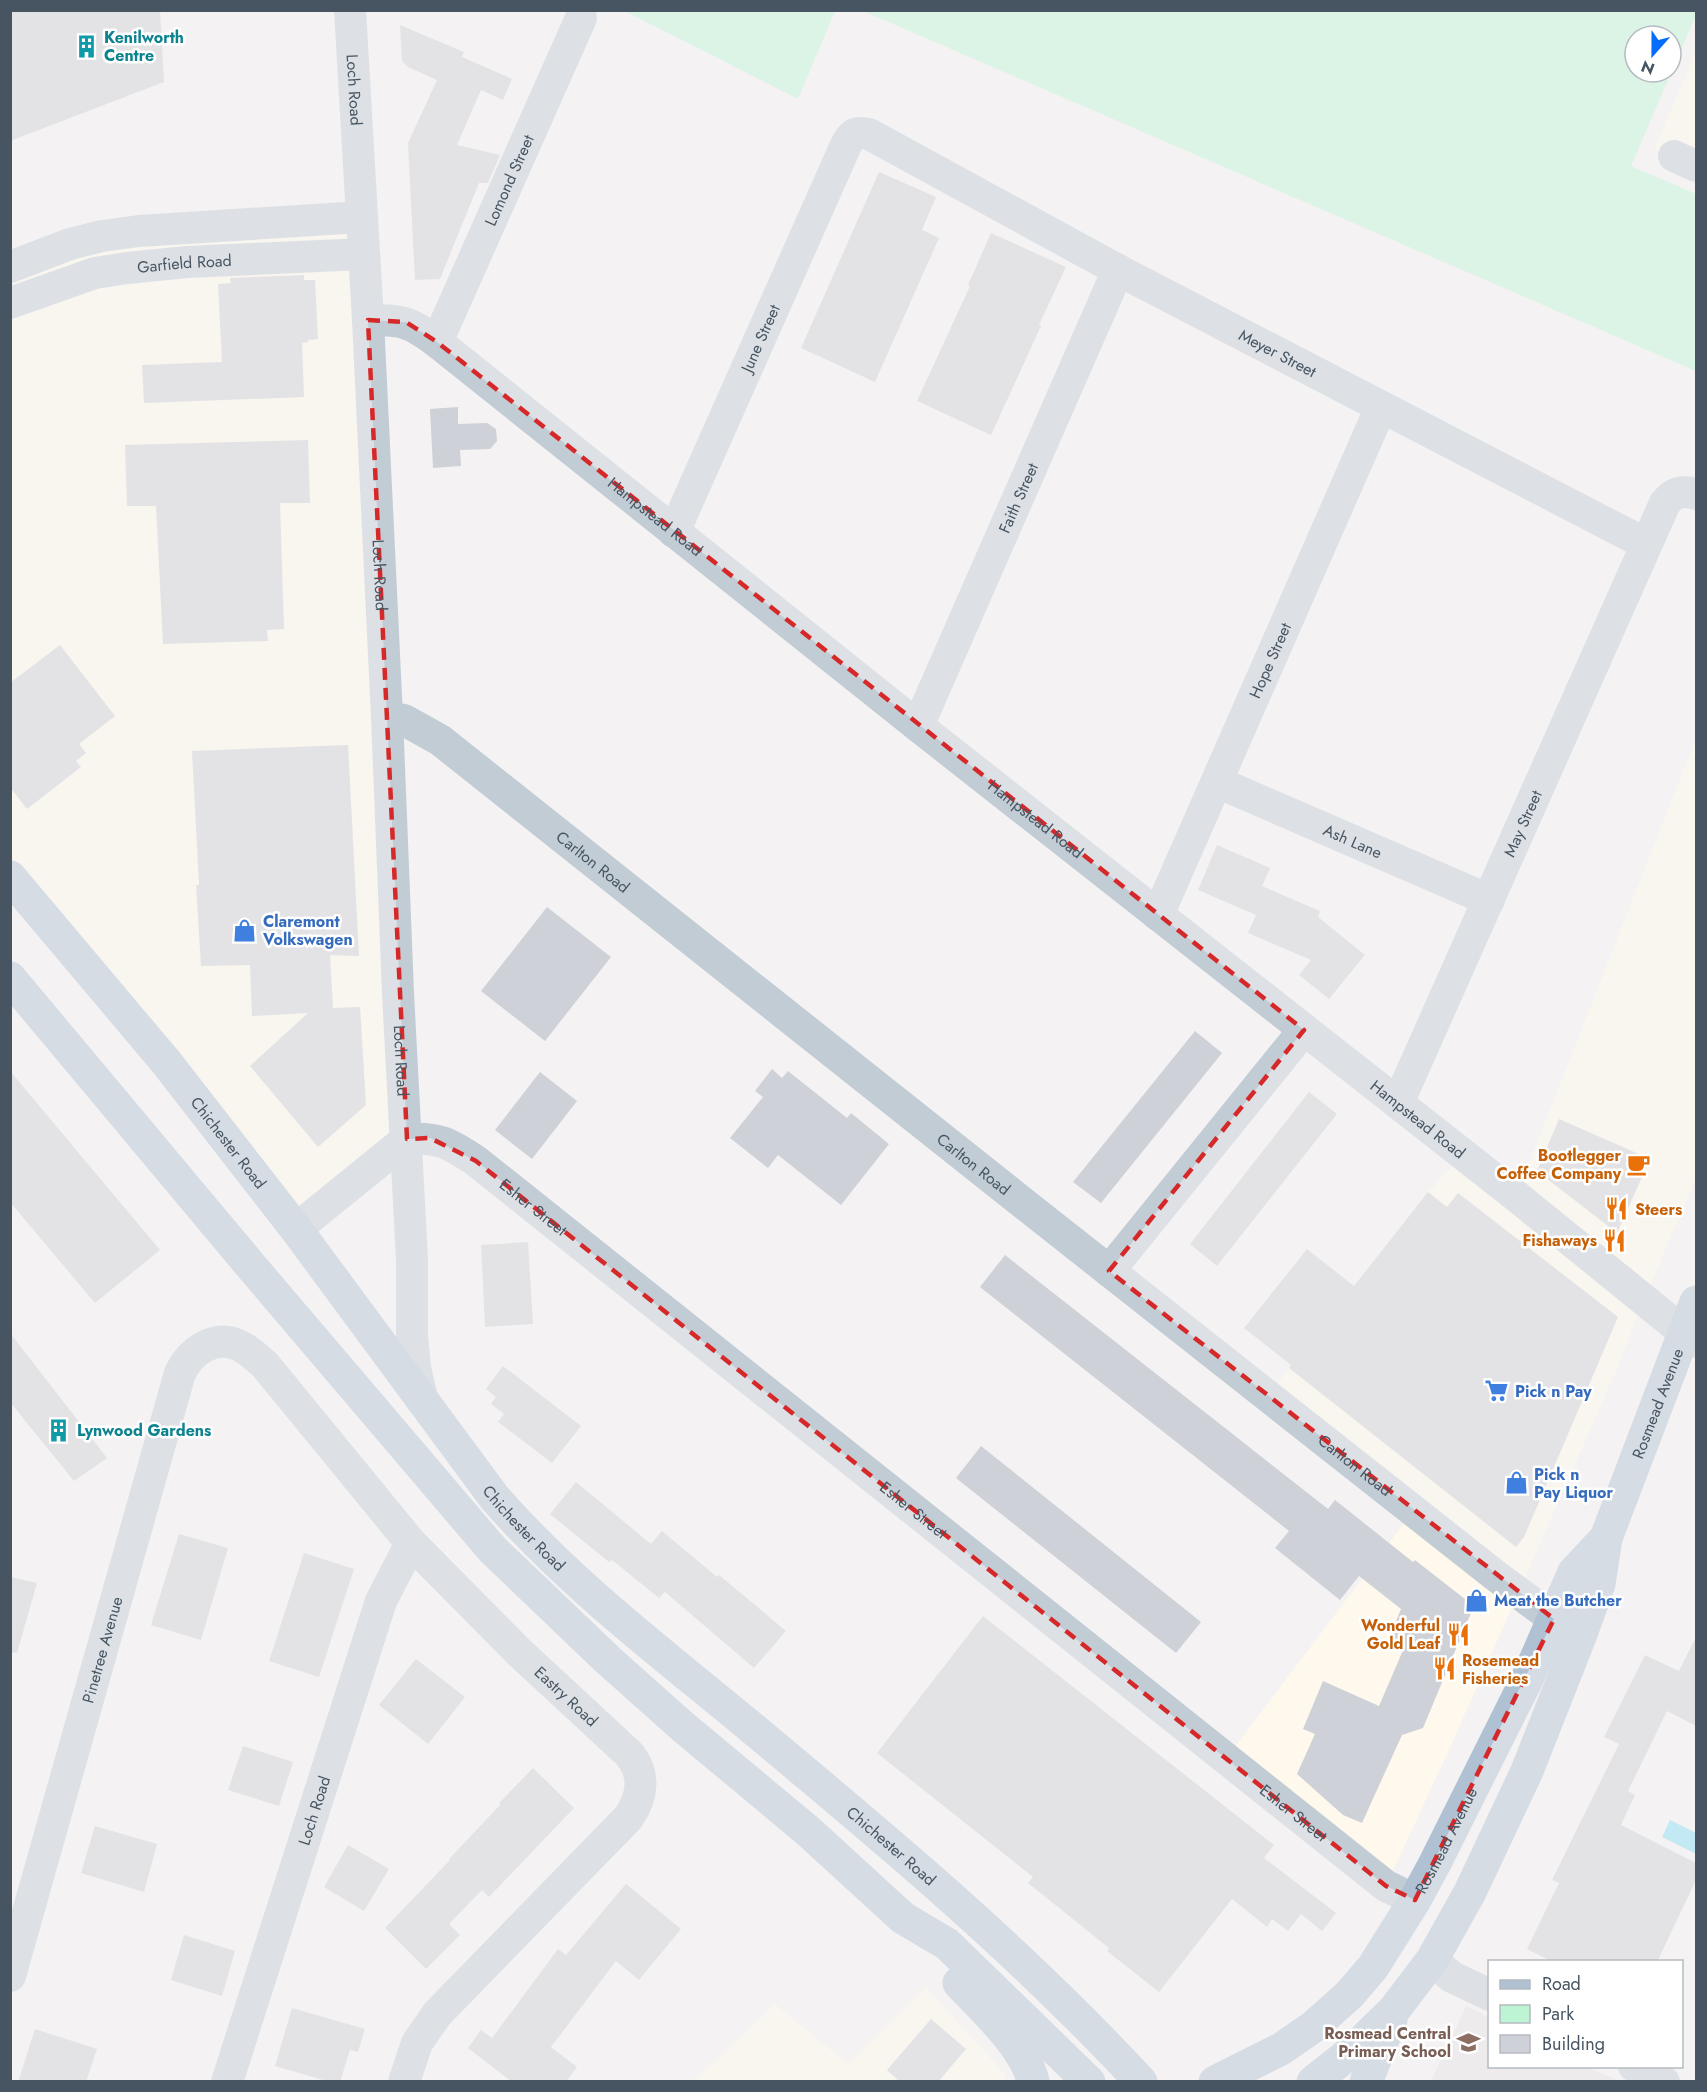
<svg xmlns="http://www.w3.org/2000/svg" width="1707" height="2092" viewBox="0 0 1707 2092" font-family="Jost,sans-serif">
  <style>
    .commercial { fill: #fef9ec }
    .education { fill: #e6e3e4 }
    .green { fill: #bdf5d4; fill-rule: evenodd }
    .water { fill: #85def7 }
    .building { fill: #ced1d8 }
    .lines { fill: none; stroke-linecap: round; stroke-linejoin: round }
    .minor { stroke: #c2ccd5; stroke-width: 32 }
    .major { stroke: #afc1d3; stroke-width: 33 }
    .marked { fill: none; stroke: #d62828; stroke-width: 4.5; stroke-dasharray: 12 8; stroke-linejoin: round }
    .labels { text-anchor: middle; stroke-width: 5; stroke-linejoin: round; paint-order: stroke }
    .culture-label { font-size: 16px; font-weight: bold; fill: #0d838f; stroke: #fff; text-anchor: start }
    .street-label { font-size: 16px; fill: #475562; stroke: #fff }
    .shop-label { font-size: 16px; font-weight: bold; fill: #366cbe; stroke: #fff; text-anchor: start }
    .food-label { font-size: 16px; font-weight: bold; fill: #c56008; stroke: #fff; text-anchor: end }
    .education-label { font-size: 16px; font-weight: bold; fill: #785e54; stroke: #fff; text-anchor: end }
  </style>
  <rect width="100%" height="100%" fill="#f4f2f2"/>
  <!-- commercial -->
  <g class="commercial">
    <polygon points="1696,50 1696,166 1654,149"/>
    <polygon points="361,217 407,1139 296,1229 11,877 10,267 70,244"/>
    <polygon points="1696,738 1696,1179 1644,1300 1617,1369 1453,1741 1386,1886 1226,1759 1414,1510 1268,1395 1428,1192 1462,1155 1516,1196"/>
    <polygon points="926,1987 1007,2076 1002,2082 693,2082 775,2004 848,2064"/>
  </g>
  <!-- education -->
  <polygon class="education" points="1466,2006 1489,2017 1490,2066 1588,2067 1619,2081 1431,2081"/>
  <!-- green -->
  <g class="green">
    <polygon points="625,11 835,11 798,99"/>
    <path d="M863,11H1696V15L1631,166L1696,194V371ZM1635,36H1671V72H1635Z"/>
  </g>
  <!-- water -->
  <polygon class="water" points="1670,1820 1696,1833 1696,1854 1662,1837"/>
  <!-- building -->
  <g class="building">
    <polygon points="10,10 160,10 164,82 10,141"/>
    <polygon points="400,25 464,52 462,57 512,79 503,100 481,90 457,145 500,155 488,183 479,183 440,279 415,280 408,143 437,80 408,67 402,61"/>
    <polygon points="879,172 936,197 922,230 939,238 875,382 801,348"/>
    <polygon points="991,233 1066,267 1039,325 1041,326 991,435 917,401 970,286 968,285"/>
    <polygon points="304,275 304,280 315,280 318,339 308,340 308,342 302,343 304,397 144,403 142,365 222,362 218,284 231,283 230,278"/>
    <polygon points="458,407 458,424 487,423 496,429 497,441 490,449 460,450 461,466 433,468 430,409"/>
    <polygon points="308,440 310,503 280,503 284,629 267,630 268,641 163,644 156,506 127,506 125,445"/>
    <polygon points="60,645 115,716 79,744 86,753 76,761 81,767 27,809 10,787 10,683"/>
    <polygon points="348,745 359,956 330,955 333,1008 360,1007 366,1105 318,1147 250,1066 308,1013 252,1016 250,965 201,966 196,885 199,885 192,751"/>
    <polygon points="1217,845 1270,868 1262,886 1320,911 1318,917 1365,955 1329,999 1299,975 1311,960 1248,933 1256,915 1198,890"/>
    <polygon points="547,907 611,957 545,1041 481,991"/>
    <polygon points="1195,1031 1222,1053 1101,1203 1073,1182"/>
    <polygon points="772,1069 782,1078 788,1071 847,1118 851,1113 889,1144 841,1205 778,1155 768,1168 730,1138 763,1097 755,1091"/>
    <polygon points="10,1071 160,1250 95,1303 10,1202"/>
    <polygon points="540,1072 577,1101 532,1159 495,1130"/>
    <polygon points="1309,1092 1337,1114 1217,1266 1190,1244"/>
    <polygon points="1559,1119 1650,1159 1617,1233 1537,1171"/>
    <polygon points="1428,1192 1447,1207 1458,1193 1618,1317 1524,1537 1516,1547 1289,1368 1291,1365 1244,1328 1307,1249 1354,1286"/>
    <polygon points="528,1242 533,1324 485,1327 481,1245"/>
    <polygon points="1005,1255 1328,1509 1335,1500 1413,1562 1415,1560 1470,1603 1471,1613 1423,1728 1402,1735 1362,1823 1343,1815 1297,1774 1315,1734 1303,1729 1323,1681 1379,1706 1404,1648 1388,1641 1401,1609 1359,1576 1340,1600 1275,1548 1289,1531 980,1287"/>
    <polygon points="10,1333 107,1458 74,1481 10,1402"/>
    <polygon points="503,1366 581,1426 552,1463 498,1422 504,1414 491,1404 496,1397 486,1389"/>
    <polygon points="981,1446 1201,1622 1176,1653 956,1478"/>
    <polygon points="576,1482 651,1544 662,1531 717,1577 719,1575 786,1631 754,1668 665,1592 659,1598 612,1560 609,1562 550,1514"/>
    <polygon points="179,1534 228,1548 201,1640 151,1625"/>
    <polygon points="304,1553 354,1569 319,1677 269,1661"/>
    <polygon points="10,1577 37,1583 17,1653 10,1652"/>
    <polygon points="983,1616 1274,1845 1264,1858 1336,1913 1322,1931 1301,1914 1288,1931 1272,1919 1267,1927 1232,1899 1159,1992 1107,1951 1109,1948 1028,1883 1033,1877 877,1753"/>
    <polygon points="1696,1637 1696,1726 1667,1711 1628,1791 1635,1795 1621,1825 1696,1863 1696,1880 1657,1962 1553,1962 1527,1949 1559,1883 1552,1880 1619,1744 1604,1737 1645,1655 1679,1671"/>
    <polygon points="416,1659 465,1697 428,1744 379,1705"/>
    <polygon points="243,1746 293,1762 279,1806 228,1790"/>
    <polygon points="533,1768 574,1808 489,1897 482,1890 449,1924 460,1935 426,1969 385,1928 450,1860 449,1859 500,1805 499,1803"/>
    <polygon points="95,1826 157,1844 144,1892 81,1873"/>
    <polygon points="348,1845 389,1869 364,1911 324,1887"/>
    <polygon points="626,1884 681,1929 639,1980 616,1961 551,2047 577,2067 566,2082 512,2082 468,2048 481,2030 492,2038 558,1949 566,1955"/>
    <polygon points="184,1935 235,1951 222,1996 171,1980"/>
    <polygon points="292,2008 365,2029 358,2052 350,2050 340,2082 330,2082 275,2066"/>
    <polygon points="931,2019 966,2049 938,2082 900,2082 887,2070"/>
    <polygon points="35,2029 97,2049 86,2082 18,2082"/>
  </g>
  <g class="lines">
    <!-- minor -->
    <g class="minor">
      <path id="s1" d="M350,10L368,320L387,717L398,993L412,1260V1336L415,1368L423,1402"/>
      <polyline points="1674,156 1696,166"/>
      <polyline points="10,267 70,244 102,236 139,231 361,217"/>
      <path id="s2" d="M10,303L95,273L127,268L187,262L363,254"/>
      <path id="s3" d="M368,320C402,320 409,321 437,342L918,726L1516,1196L1696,1342"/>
      <path id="s4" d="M437,342L581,18"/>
      <path id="s5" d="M674,532L846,145C852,133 856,131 869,134L1118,270L1646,544"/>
      <path id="s6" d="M387,717L404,720L440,740L1023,1203L1496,1576L1554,1619"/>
      <path id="s7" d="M918,726L1118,270"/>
      <path id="s8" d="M1217,782L1489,900"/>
      <path id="s9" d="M1158,915L1381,407"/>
      <path id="s10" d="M1398,1103L1665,503C1674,492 1682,490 1696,494"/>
      <path id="s11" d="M407,1139C439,1137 449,1143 476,1161L1386,1886L1415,1900"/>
      <polyline points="296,1229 407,1139"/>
      <polyline points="1109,1271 1304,1030"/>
      <polyline points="1432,1960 1452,1977 1490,1995"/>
      <path id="s12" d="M10,1976L180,1373C190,1352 214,1334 238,1345C248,1349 257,1358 265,1365L411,1543L520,1653L628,1753C646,1773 643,1797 628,1818L437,2014L417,2043L404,2082"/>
      <polyline points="1634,2066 1664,2082"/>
      <path id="s13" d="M227,2082L381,1601L411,1543"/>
    </g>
    <!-- major -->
    <g class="major">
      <path id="s14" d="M10,877L166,1062L296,1229L494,1497C568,1582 659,1651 746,1723C883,1837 1020,1951 1141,2082"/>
      <polyline points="10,978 251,1266 492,1549 608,1660 682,1726 808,1831 903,1918 947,1944 1089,2082"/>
      <path d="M959,1983C982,2007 1027,2049 1033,2082"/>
      <path id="s15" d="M1215,2082L1281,2049L1313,2027L1349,1995L1373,1967L1415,1900L1435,1863L1527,1679L1574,1572L1606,1538"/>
      <path id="s16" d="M1313,2082L1351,2052L1394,2010L1432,1960L1470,1892L1527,1771L1581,1634L1599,1584L1606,1538L1696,1302"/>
      <polyline points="1366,2082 1391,2020"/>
    </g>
  </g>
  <!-- marked area -->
  <path d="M0 0H1707V2092H0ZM368,320L406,322L437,342L1304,1030L1109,1271L1554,1619L1415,1900L1386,1886L476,1161L430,1138L407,1139Z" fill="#f4f2f2" fill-opacity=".55" fill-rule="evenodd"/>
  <path class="marked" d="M368,320L406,322L437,342L1304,1030L1109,1271L1554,1619L1415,1900L1386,1886L476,1161L430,1138L407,1139Z"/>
  <!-- icons -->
  <defs>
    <symbol id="building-bare" viewBox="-9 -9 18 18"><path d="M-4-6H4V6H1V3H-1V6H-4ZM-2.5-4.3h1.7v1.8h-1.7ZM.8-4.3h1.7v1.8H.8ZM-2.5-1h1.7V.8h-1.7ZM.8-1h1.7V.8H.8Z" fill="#0f9aa8" stroke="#fff" stroke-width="2.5" paint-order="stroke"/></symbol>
    <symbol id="shop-bare" viewBox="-9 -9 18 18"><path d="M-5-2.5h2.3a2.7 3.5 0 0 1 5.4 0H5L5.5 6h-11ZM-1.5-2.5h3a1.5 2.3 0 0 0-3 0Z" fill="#3f7fe0" stroke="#fff" stroke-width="2.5" paint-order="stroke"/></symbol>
    <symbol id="cafe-bare" viewBox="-9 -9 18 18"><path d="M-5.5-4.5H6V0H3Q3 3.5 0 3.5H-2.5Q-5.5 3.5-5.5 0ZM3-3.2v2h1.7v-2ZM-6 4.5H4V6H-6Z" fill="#e8710a" stroke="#fff" stroke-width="2.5" paint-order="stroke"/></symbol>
    <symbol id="restaurant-bare" viewBox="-9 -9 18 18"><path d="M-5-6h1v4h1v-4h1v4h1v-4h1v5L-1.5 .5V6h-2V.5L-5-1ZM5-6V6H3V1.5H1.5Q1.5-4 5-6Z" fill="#e8710a" stroke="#fff" stroke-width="2.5" paint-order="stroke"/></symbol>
    <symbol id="supermarket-bare" viewBox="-9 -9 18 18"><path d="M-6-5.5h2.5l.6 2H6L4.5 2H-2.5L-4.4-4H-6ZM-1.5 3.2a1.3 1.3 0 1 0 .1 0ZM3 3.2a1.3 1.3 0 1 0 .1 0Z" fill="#3f7fe0" stroke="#fff" stroke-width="2.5" paint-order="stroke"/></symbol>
    <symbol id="school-bare" viewBox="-9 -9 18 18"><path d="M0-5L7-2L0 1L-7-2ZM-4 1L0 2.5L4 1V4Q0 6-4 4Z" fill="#8d6e63" stroke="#fff" stroke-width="2.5" paint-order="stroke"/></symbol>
  </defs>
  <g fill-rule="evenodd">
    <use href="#building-bare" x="70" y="30" width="33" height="33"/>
    <use href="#shop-bare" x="228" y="914" width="33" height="33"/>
    <use href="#cafe-bare" x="1622" y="1148" width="33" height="33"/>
    <use href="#restaurant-bare" x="1600" y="1192" width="33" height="33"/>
    <use href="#restaurant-bare" x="1598" y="1224" width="33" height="33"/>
    <use href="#supermarket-bare" x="1480" y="1374" width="33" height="33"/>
    <use href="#building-bare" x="42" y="1414" width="33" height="33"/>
    <use href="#shop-bare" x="1500" y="1466" width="33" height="33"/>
    <use href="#shop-bare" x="1460" y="1584" width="33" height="33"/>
    <use href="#restaurant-bare" x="1442" y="1618" width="33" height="33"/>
    <use href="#restaurant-bare" x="1428" y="1652" width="33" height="33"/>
    <use href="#school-bare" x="1452" y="2026" width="33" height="33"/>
  </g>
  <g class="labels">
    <!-- culture labels -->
    <g class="culture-label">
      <text x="104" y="43">Kenilworth<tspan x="104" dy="18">Centre</tspan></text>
      <text x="77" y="1436">Lynwood Gardens</text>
    </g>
    <!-- street labels -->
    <g class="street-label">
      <text dy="6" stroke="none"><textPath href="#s1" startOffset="80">Loch Road</textPath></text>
      <text dy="6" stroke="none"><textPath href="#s4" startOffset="177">Lomond Street</textPath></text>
      <text dy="6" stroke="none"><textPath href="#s2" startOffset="180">Garfield Road</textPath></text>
      <text dy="6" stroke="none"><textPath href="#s5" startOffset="212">June Street</textPath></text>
      <text dy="6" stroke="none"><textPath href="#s5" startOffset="916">Meyer Street</textPath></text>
      <text dy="6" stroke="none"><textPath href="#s7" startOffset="249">Faith Street</textPath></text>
      <text dy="6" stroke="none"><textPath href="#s3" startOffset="354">Hampstead Road</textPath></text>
      <text dy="6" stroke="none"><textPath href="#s1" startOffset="566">Loch Road</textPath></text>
      <text dy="6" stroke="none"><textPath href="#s9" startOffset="278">Hope Street</textPath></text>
      <text dy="6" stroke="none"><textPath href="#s3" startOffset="840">Hampstead Road</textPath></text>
      <text dy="6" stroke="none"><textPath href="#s10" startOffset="306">May Street</textPath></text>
      <text dy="6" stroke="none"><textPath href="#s8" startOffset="148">Ash Lane</textPath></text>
      <text dy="6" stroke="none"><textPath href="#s6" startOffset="254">Carlton Road</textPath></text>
      <text dy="6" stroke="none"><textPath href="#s1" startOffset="1052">Loch Road</textPath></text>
      <text dy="6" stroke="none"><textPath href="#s3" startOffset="1326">Hampstead Road</textPath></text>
      <text dy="6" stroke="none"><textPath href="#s14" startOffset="344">Chichester Road</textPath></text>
      <text dy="6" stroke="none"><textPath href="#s6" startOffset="740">Carlton Road</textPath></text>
      <text dy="6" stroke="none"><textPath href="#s11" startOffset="148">Esher Street</textPath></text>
      <text dy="6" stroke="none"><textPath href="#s16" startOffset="774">Rosmead Avenue</textPath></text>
      <text dy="6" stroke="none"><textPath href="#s6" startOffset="1226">Carlton Road</textPath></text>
      <text dy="6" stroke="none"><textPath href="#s11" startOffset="634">Esher Street</textPath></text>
      <text dy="6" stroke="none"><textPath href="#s14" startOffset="830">Chichester Road</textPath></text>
      <text dy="6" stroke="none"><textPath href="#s12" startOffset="339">Pinetree Avenue</textPath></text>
      <text dy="6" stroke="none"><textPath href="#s12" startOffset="1180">Eastry Road</textPath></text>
      <text dy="6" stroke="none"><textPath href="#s13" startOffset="285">Loch Road</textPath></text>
      <text dy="6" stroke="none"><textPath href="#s11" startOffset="1120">Esher Street</textPath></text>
      <text dy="6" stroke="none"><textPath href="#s15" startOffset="344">Rosmead Avenue</textPath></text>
      <text dy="6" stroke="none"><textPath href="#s14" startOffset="1316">Chichester Road</textPath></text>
    </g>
    <!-- shop labels -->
    <g class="shop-label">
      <text x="263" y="927">Claremont<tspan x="263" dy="18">Volkswagen</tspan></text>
      <text x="1515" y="1397">Pick n Pay</text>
      <text x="1534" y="1480">Pick n<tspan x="1534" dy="18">Pay Liquor</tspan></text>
      <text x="1494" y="1606">Meat the Butcher</text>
    </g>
    <!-- food labels -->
    <g class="food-label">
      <text x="1621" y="1161">Bootlegger<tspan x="1621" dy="18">Coffee Company</tspan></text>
      <text x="1635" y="1215" text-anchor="start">Steers</text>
      <text x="1597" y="1246">Fishaways</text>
      <text x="1440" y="1631">Wonderful<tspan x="1440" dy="18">Gold Leaf</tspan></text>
      <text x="1462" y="1666" text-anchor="start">Rosemead<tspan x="1462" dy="18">Fisheries</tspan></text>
    </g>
    <!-- education labels -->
    <g class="education-label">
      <text x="1451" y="2039">Rosmead Central<tspan x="1451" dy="18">Primary School</tspan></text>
    </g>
  </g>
  <!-- border -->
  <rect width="1707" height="2092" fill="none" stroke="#475562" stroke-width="24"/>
  <!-- legend -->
  <rect x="1488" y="1960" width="195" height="108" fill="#ffffff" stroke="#b5bbc0" stroke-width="1.5"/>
  <rect x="1500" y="1980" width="30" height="9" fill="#afc1d3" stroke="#b5bbc0" stroke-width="1.5"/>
  <text x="1542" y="1990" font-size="18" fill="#475562">Road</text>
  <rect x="1500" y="2005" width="30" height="18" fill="#bdf5d4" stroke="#b5bbc0" stroke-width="1.5"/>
  <text x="1542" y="2020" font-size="18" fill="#475562">Park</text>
  <rect x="1500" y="2035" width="30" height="18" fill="#ced1d8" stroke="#b5bbc0" stroke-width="1.5"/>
  <text x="1542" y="2050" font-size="18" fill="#475562">Building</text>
  <!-- north arrow -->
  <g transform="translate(1653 54) rotate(201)"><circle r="28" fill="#ffffff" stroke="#b5bbc0" stroke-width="1.5"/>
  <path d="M0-4.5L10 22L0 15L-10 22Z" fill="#056dfc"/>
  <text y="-9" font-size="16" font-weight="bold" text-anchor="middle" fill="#475562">N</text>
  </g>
</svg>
